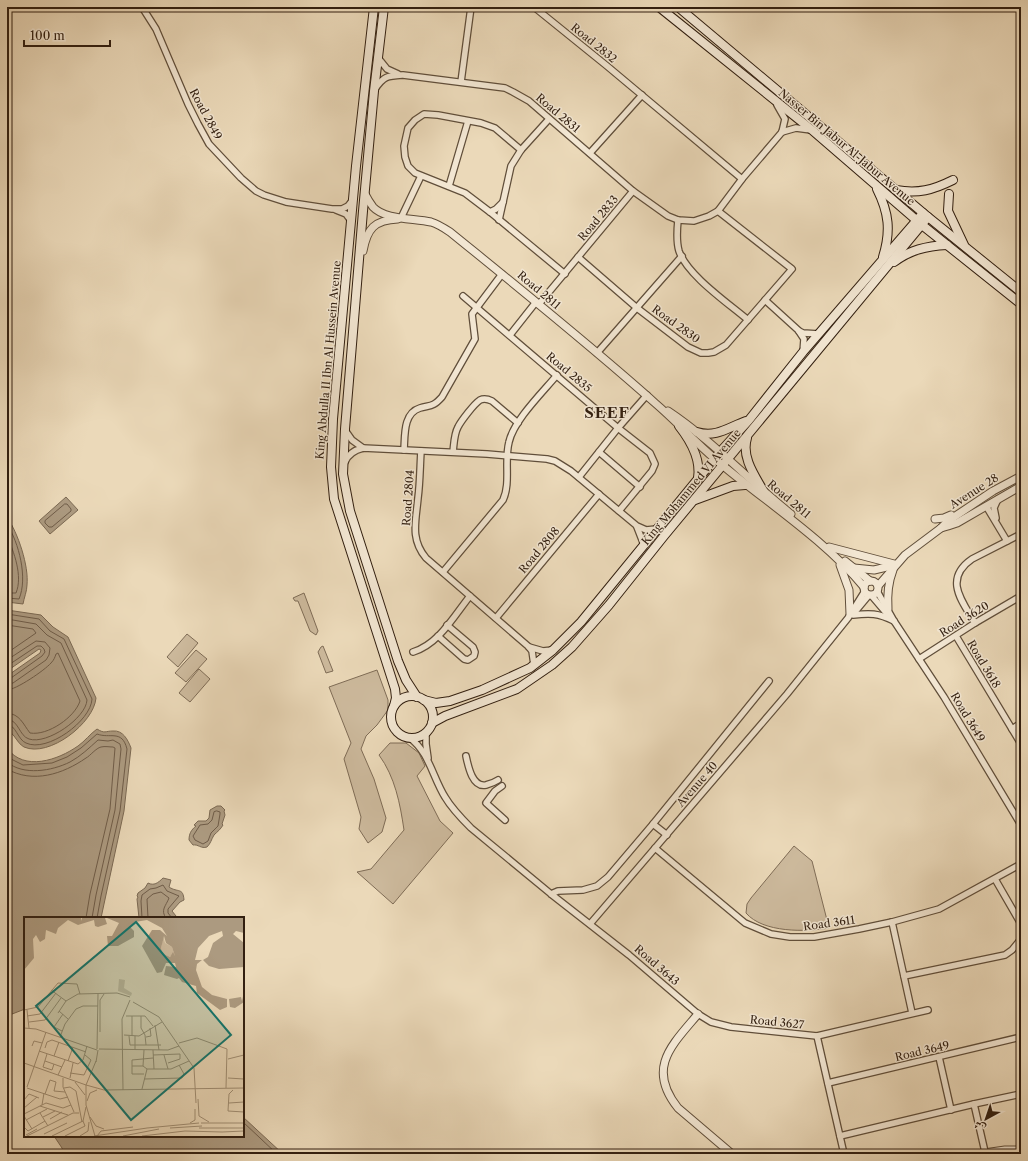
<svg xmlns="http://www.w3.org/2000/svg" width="1028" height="1161" viewBox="0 0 1028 1161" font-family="'Libre Caslon Text',Amiri,serif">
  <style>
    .green { fill: #ccb99c; stroke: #7f6c56 }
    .water { fill: #ac9a80; stroke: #7b6953 }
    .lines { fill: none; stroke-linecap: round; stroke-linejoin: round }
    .shore { stroke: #6f5c48; stroke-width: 1 }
    .minor-casing { stroke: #604e3a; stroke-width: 8 }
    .tertiary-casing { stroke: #604e3a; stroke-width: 9 }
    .secondary-casing { stroke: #321f10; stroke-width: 10 }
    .minor { stroke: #f2e6d2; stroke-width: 5.5 }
    .tertiary { stroke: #f2e6d2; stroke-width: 7 }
    .secondary { stroke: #f2e6d2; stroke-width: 8 }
    .labels { text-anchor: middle; stroke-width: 3; stroke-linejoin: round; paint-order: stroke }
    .street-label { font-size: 11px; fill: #321f10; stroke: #f2e6d2 }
    .district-label { font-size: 15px; font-weight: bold; letter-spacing: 1px; fill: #321f10; stroke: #f2e6d2 }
    .inset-road { fill: none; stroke: #a18f75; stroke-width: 1 }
    .view { fill: #0f766e; fill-opacity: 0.15; stroke: #0f766e; stroke-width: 2 }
    .inset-edge { fill: none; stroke: #321f10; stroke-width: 2 }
  </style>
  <rect width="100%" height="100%" fill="#ebd9b9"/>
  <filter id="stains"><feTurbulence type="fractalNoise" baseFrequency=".005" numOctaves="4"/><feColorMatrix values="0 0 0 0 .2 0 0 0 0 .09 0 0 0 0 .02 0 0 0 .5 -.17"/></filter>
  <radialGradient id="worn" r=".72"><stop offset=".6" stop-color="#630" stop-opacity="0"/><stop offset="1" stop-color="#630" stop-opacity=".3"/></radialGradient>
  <!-- green -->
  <g class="green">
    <polygon points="304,593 318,631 316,635 310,631 298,601 295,601 293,598"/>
    <polygon points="187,634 198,643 178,667 167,657"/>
    <polygon points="323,646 333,671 326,673 318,652 321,647"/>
    <polygon points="196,650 207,659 186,682 175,673"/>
    <polygon points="199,669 210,679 190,702 179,693"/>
    <polygon points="377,670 388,700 388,710 377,725 366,736 361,749 374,779 386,818 382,832 368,843 359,829 361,817 344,759 351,743 329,687"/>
    <path d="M390,743H406L419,753L425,766L417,776L440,821L453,833L393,904L357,872L371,869L404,830C400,803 395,777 379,755Z"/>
    <path d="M794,846L812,861L829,928C806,932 763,933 746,913L747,904L751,898Z"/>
  </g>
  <!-- water -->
  <g class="water">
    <polygon points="66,497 78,510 50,534 39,521"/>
    <path d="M7,517C18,533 29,566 27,585C27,591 24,598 23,604L7,602Z"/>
    <path d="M7,610L41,615L53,627L68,637L96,698C94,723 49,758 24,747C20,745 17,740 14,736C11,733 8,729 7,726C6,722 7,717 7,713C7,701 7,688 7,676L40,653L41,650L39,649L7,671Z"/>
    <path d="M97,729C105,734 105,731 113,731C123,730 128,740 131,748L124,811L101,918H25V1009L7,1016V748C24,772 58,760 78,746C85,741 90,734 97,729Z"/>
    <path d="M217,806H221L225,810L224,811L225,815L222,824L223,825C221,829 217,832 214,835C211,840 211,843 207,847C201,849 198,844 193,845L189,840C189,834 191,830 196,826L194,825L198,821H206L209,818L210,810Z"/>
    <path d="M163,878L171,880L169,887C178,893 183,887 184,900L180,902L172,911L176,916L175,918H139L137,899L138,897L137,896L138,893L145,888L148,883C154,886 158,883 163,878Z"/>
    <polygon points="243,1117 283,1154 64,1154 62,1148 54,1136 243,1136"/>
  </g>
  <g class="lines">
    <!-- shore -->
    <g class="shore">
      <polygon points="65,504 67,504 71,509 71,511 52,527 49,527 45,523 45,521"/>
      <path d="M7,524C19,543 28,578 19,599L7,598"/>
      <path d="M7,536C14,552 23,576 16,593H7"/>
      <path d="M7,614L39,619L50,631L64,639L92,699C91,721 47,753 26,743C18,740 16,725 7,724"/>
      <path d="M7,619L36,624L47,635L61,643L87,700C86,718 47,745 29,739C19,736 19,720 7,719"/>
      <polyline points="7,625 33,629 36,633 7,653"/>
      <polyline points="7,660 36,641 45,642 50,648 49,655 46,660 13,683 7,684"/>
      <polyline points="7,666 37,646 41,646 44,649 45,652 42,656 11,678 7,679"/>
      <path d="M7,690C16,690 45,670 51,663C54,660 55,657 56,654L58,653L80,701C75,717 48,736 30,733C23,724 20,714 7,713"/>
      <path d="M7,755L13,760L23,765L52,763L67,757L81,748L97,734C110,739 122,729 127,749L120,811L101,896L97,918"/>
      <path d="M7,762C23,776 52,771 70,762C81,756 89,748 98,740L108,741L113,740L120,744L121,749L115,810L96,895L92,918"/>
      <path d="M7,769C33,784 63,774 86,758C90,756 96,748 101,747C105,746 109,747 113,747L115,748L110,809L90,894L86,918"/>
      <polygon points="217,811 220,812 220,814 218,826 211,833 208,841 203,844 195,840 193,836 200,825 208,824 212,820 214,812"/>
      <polyline points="142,918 141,901 142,895 150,889 156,888 163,885 167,891 179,896 168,909 168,913 172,918"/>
      <path d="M148,918L147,899L153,894L161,892L169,898C166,906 160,910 166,918"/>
      <polyline points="243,1122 277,1154"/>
    </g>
    <defs>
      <g id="minor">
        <polyline points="142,7 156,29 188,104 198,124 209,144 241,178 256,191 264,195 286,202 332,209 342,209 348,206 352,201"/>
        <polyline points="534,7 607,66 742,179"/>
        <polyline points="379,59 387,69 398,74"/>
        <polyline points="461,82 471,7"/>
        <path d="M375,89C384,76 387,76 403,75L505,88L513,92L529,101L633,191L668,216L678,220L694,221L709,216L718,211L742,179L782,132L785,119L777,105"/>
        <polyline points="782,132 796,128 811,130"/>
        <polyline points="521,150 495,128 481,123 438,115 424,114 415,120 408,128 404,146 405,157 408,166 415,173 465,193 490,212 565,274"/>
        <polyline points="590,153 642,95"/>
        <polyline points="449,186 468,121"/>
        <polyline points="336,210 346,214 351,221"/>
        <polyline points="490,212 496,209 503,202"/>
        <polyline points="401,218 421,176"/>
        <polyline points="499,220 511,166 521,150 549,119"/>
        <path d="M678,220C677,230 676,241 679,251C687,275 728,303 748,320"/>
        <polyline points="578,257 637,308 688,347 701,353 708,353 714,352 726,345 792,269 718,211"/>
        <polyline points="463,296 618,428 650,453 655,464 652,471 619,511"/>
        <polyline points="765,300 798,330 804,339 803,352"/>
        <polyline points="539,304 633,191"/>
        <polyline points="799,331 803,333 819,334"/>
        <polyline points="510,335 536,302"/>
        <polyline points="597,353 682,256"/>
        <polyline points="345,430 352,440 363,448"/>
        <path d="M404,450C405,436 403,413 420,408C431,405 433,407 442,397L475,339L472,314L502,274"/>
        <path d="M421,451C420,467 420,483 418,498C416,521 410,539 426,558L529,647L532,651L534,665"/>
        <path d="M453,452C454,444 454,434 458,427C461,421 474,404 480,400C484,398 488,399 492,401L518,423"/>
        <polyline points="599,452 640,487"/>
        <path d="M345,462C348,454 355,450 363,448L487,454L547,459L555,461L571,471L637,526L646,530L656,529"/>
        <polyline points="579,477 618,428 647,395"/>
        <polyline points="986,506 1007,541"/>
        <polyline points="996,518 994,508 998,499"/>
        <polyline points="637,527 644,545"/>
        <path d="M443,572L503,500C511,483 504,461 509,442C514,420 543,392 557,375"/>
        <polyline points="877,591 894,621 944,697 1021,825"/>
        <polyline points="871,595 888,615"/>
        <polyline points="854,613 869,595"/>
        <path d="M853,615C870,613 878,613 894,621"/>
        <polyline points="496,618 599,494"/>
        <path d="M975,623C962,601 943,579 972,559L1021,534"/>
        <polyline points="438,636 464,659 468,660 474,656 475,652 473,647 447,625"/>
        <polyline points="956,636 1021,744"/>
        <polyline points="529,647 543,651 552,650"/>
        <path d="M413,652C439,644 454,616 470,596"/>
        <polyline points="919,659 975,623 1021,596"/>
        <polyline points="1012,729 1021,723"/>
        <polyline points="426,733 426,744 428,758"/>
        <path d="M410,738C429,752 433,778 445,797C452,809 462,819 471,828L551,894L629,955L698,1014L711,1022L731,1027L817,1036L928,1010"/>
        <path d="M466,756C468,765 472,788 486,785C490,784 495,782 498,780"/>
        <polyline points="502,786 495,791 486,803 505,820"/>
        <polyline points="653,824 667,835"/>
        <polyline points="655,848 745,923 771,934 790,937 814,937 859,929 892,922 939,909 1021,864"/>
        <polyline points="995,879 1021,924"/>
        <polyline points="551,894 558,891 583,890 597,886 608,877 653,824 769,681"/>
        <polyline points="892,922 912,1013"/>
        <polyline points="590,924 787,694 848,618 865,591"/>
        <polyline points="904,976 1005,955 1012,950 1021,939"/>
        <polyline points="817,1036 844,1154"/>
        <polyline points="939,1057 951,1110"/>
        <polyline points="828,1083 1021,1037"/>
        <polyline points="974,1104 985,1152"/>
        <polyline points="840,1136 974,1104 1021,1094"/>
      </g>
      <g id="tertiary">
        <path d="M365,194C367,198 370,203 373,207C385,220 414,218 431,222C438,224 444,228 450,232C519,288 589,344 655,403C676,421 694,441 715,459C764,501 822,537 864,587"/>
        <path d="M363,251C367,229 374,220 398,219"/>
        <path d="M668,411C713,441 749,481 791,514"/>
        <polyline points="935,519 944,518 951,515"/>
        <polyline points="941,528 948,526 957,523 1021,486"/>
        <polyline points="829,547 894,564"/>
        <polyline points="845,561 870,581"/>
        <polyline points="840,565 849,590 850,614"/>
        <polyline points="854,568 874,570 891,566"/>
        <circle cx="871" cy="588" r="7"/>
        <polyline points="878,586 905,555 941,528 948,521 993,491 1021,476"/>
        <path d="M888,609C887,595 888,583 893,570"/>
        <path d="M698,1014C672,1045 646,1068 678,1108L732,1154"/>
        <polyline points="977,1154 1005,1150 1021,1150"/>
      </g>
      <g id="secondary">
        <polyline points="374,7 356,166 333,419 331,467 334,499 395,689 396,698 394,706"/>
        <polyline points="384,7 374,91 363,211 345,429 343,474 350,511 398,661 406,680 417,697"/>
        <polyline points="659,7 812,130 922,225 1021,304"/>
        <polyline points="678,7 928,217 1021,292"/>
        <path d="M877,189C889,213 891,231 883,257"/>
        <path d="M896,190C918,194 933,190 953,180"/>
        <polyline points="949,194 948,211 964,245"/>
        <path d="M894,262C910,250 926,246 947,245"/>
        <path d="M679,426C690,440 701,460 698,478"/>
        <path d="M697,432C716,438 729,427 746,421"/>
        <path d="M747,438C741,457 755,476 764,492"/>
        <polyline points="695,500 733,486 745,485"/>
        <circle cx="412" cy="717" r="21"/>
        <polyline points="424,700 436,703 450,701 482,690 530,668 553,650 581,622 720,452 749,420 803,352 923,213"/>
        <polyline points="432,723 445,716 517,689 552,665 572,647 609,605 664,536 928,217"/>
      </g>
    </defs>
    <!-- minor casing -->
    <use href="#minor" class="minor-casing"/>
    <!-- tertiary casing -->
    <use href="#tertiary" class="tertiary-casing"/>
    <!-- secondary casing -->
    <use href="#secondary" class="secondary-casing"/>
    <!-- minor -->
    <use href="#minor" class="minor"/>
    <!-- tertiary -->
    <use href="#tertiary" class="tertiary"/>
    <!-- secondary -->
    <use href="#secondary" class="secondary"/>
  </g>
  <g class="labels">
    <!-- street labels -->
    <g class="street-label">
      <text transform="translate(594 43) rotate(39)" y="4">Road 2832</text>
      <text transform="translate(558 113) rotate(40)" y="4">Road 2831</text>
      <text transform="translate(206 114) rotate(62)" y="4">Road 2849</text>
      <text transform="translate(847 147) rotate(40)" y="4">Nasser Bin Jabur Al-Jabur Avenue</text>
      <text transform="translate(598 218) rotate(-50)" y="4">Road 2833</text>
      <text transform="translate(539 290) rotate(40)" y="4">Road 2811</text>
      <text transform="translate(676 324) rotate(36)" y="4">Road 2830</text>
      <text transform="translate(328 360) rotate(-85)" y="4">King Abdulla II Ibn Al Hussein Avenue</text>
      <text transform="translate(569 372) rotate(40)" y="4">Road 2835</text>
      <text transform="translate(691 487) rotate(-50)" y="4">King Mohammed VI Avenue</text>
      <text transform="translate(974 491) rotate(-32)" y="4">Avenue 28</text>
      <text transform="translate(408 498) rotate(-86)" y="4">Road 2804</text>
      <text transform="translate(789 499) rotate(40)" y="4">Road 2811</text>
      <text transform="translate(539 550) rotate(-50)" y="4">Road 2808</text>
      <text transform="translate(964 619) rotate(-32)" y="4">Road 3620</text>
      <text transform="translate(984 664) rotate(59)" y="4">Road 3618</text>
      <text transform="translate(968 717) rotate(59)" y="4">Road 3649</text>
      <text transform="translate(697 784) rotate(-49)" y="4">Avenue 40</text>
      <text transform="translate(829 923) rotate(-8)" y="4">Road 3611</text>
      <text transform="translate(657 965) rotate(41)" y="4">Road 3643</text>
      <text transform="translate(777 1022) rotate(6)" y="4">Road 3627</text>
      <text transform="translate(922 1051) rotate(-13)" y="4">Road 3649</text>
    </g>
    <!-- district labels -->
    <g class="district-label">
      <text x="607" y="418">SEEF</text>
    </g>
  </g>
  <!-- overview -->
  <g transform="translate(24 917)">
    <rect width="220" height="220" fill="#ebd9b9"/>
    <path d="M139,19L141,26L148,30L151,39L150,37L145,40L139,37L137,31ZM95,62L101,63L100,71L108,76L107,79L94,74Z" fill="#ccb99c"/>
    <path d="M0,1H57L58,4V1H220V16L212,14L209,17L220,26V50L195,52L185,49L179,43L184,40L189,26L199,19L198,14L185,19L174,31L171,43H178L173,47L172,53L178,70L188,78L203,82V90L196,93L173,76L172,69L158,65L155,61L161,58L153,62L140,58L142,49L152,50L151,46H142L138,55L133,56L118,29L128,13H136L143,19L138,11L123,3L111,5L106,10L110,14V20L94,29H84L83,19H88L95,6L83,1H81L83,7L74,10L71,9L70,3L54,8L44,3L34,11L32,17L22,13L21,22L16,25L12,18L9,22L10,41L0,53ZM140,19L142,26L148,30L151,39L149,35L146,40L139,37L137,31ZM220,75V85L211,91L206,90L205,82L217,80L218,84Z" fill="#ac9a80" fill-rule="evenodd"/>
    <path class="inset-road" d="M27,73L42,84M109,85L135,100L170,151L172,186M0,93L14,90L34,66L53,67L56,77M3,93L5,111M35,94L44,102M34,96L42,84L54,77L93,76L106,80M3,99L16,97L32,76M102,99H121L129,109M108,99V119M117,99V111L121,118L122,128M5,105L21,103L37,81M131,108L135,133M0,111L12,112L73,133M38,114L30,110L39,97M76,115V83L80,77M100,118L115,119L138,105M105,119L106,128H137M111,119V133M36,120L41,107L52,92L59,89H74M122,120L127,119L126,111M155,126L173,121L203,132L202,171M8,129L10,124L18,126M21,131L23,125L28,123L62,135M73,132L74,77M75,132L144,133L155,129M129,133L130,152M15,134L54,147L59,143L63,129M23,137L19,150L28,153L30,147M129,138L156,137V142L144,146M140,138L144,152M30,139L35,125M204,142L220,138M21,144L38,150M44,144L49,130M72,145L74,133M0,146L62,168L72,144M108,149H119L123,152H147L165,144M119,149L120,133M46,156L60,158L67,143L61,138M120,157H108V143L129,141M34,158L41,143M39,161V170L50,195M46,161L49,146M204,161L220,162M120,162L158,161L160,157L155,148M51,165L61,178M3,170L22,115M3,171L36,182L44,180M40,171L46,170L52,174L58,205M118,172L123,152M99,173L98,102L106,83M209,173L205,177L204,194L220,195M21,177L26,163L32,165L30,174L41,175M174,182L175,199L185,205M0,183L5,177L15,181M63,184L66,176L73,173M205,186L220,185M18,188L20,176M16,189L44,198M0,191L13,180M16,196L24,209M0,197L22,186L39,191L47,188M0,199L8,212M19,200L31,194M66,200L72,209L80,212M26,202L38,195M2,203L23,192M166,206L171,203V192M177,206H220M0,210L4,214L21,204M146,211L178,209M175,211H220M198,215L220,214M20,217L43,206M2,218L13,212M3,219L49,196H55M28,219L59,204M41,219L61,209L59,204L62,190M56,219L64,214L65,205M70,219L123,211L175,206M71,219L62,188V168L80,173L220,171M73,219L77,214L109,210M99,219L135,212M118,219L161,214L198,215"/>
    <path class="view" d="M112,5L207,118L107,203L12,89Z"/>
    <rect width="220" height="220" class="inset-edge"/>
  </g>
  <!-- margin -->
  <rect width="1028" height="1161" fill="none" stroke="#ebd9b9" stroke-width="24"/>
  <rect x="8" y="8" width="1012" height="1145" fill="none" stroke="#321f10" stroke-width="2"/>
  <rect x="12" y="12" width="1004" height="1137" fill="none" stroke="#321f10"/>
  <!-- north arrow -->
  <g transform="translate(986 1119) rotate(220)" stroke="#f2e6d2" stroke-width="3" paint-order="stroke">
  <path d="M0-3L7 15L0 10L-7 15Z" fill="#321f10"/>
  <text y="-6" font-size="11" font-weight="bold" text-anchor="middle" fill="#321f10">ش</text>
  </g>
  <!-- scale -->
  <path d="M24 40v6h86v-6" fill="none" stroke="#321f10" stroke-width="2"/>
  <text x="30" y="40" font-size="12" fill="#321f10" stroke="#f2e6d2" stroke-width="3" paint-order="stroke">100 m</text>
  <rect width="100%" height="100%" filter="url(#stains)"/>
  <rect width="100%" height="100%" fill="url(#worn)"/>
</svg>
